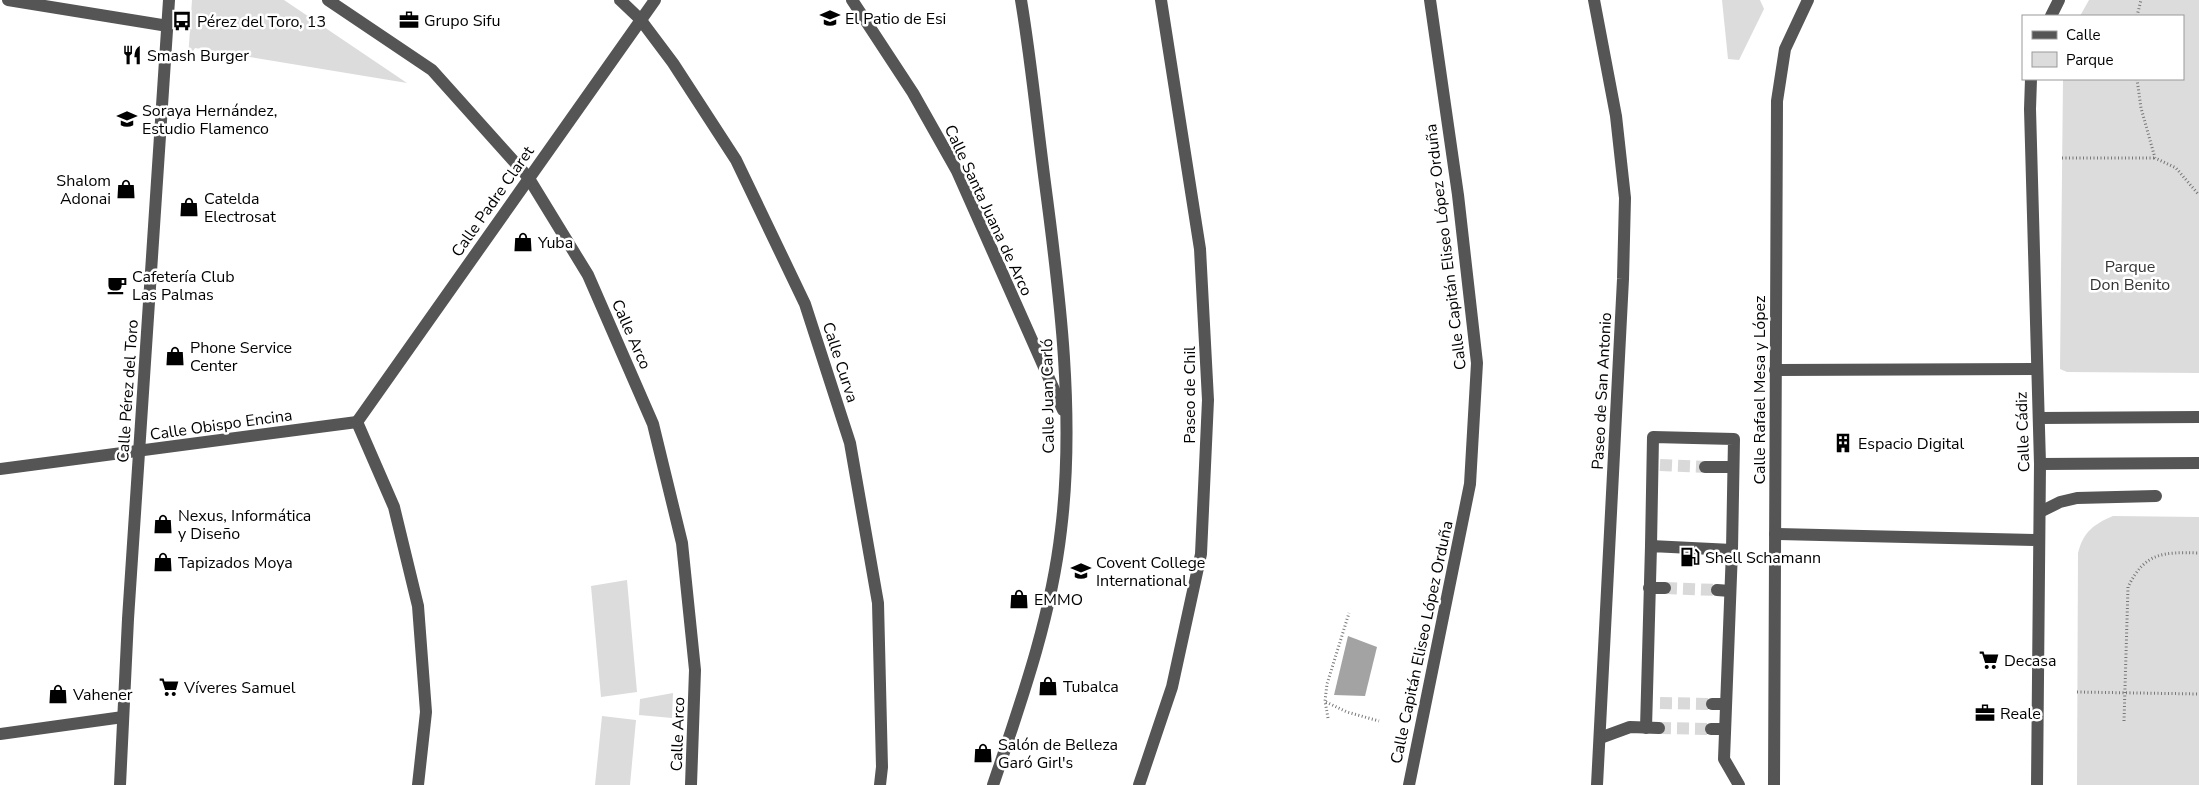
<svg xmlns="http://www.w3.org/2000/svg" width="2199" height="785" viewBox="0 0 2199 785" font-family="'Nunito Sans',sans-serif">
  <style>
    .green { fill: #dcdcdc }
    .water { fill: #a3a3a3 }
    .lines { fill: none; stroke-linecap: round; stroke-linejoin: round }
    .minor-tunnel { stroke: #d9d9d9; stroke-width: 12; stroke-dasharray: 12 6; stroke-linecap: butt }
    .path { stroke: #777; stroke-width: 3; stroke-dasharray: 1 2.5; stroke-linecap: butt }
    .minor { stroke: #555; stroke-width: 12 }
    .labels { text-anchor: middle; stroke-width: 5; stroke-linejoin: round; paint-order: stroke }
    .poi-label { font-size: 16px; fill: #000; stroke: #fff; text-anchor: start }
    .street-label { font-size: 16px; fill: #000; stroke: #fff }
    .park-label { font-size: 16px; fill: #333; stroke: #fff }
  </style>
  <rect width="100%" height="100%" fill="#fff"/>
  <!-- green -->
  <g class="green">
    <polygon points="192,0 284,0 407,83 195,48 188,59"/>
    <polygon points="1722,0 1760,0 1764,9 1739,60 1728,59"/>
    <polygon points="2089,0 2199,0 2199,373 2067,372 2060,369 2063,79 2183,79 2183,16 2080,16"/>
    <path d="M2113,516L2199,517V785H2077L2078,553C2083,532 2094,524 2113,516Z"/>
    <polygon points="627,580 637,692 601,697 591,586"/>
    <polygon points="673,693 672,718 639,715 640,699"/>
    <polygon points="602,716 636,720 630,785 595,785"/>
  </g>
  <!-- water -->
  <polygon class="water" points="1348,636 1377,647 1365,696 1334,695"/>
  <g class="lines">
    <!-- minor-tunnel -->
    <g class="minor-tunnel">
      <polyline points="1660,465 1705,467"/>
      <polyline points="1665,588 1717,590"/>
      <polyline points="1660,703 1712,704"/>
      <polyline points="1659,728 1711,729"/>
    </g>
    <!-- path -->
    <g class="path">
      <polyline points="2137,16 2141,0"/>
      <polyline points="2137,79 2141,108 2155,158 2176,168 2199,195"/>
      <polyline points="2062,158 2155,158"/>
      <polyline points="2077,692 2199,694"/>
      <polyline points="1326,702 1347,712 1379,721"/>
      <polyline points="1328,718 1325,701 1327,684 1349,613"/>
      <path d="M2124,721L2128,587C2145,552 2163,552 2199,553"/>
    </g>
    <!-- minor -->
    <g class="minor">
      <polyline points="8,0 168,26"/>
      <polyline points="328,0 432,70 528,177 588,275 653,424 682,543 695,670 691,785"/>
      <polyline points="620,0 640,19 673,63 736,160 805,304 850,443 878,603 882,767 880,785"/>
      <polyline points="852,0 913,93 957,171 1063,410"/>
      <polyline points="1594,0 1616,116 1625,198 1623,279 1597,785"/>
      <polyline points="2051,16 2059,0"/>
      <polyline points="2031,79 2030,109 2040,464 2037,785"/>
      <polyline points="1775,370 2036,369"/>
      <polyline points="2039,418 2199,417"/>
      <polyline points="357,422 655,0"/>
      <polyline points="357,422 394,507 418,606 426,712 418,785"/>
      <polyline points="2040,464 2199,463"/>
      <polyline points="1705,467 1733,467"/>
      <polyline points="0,469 357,422"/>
      <polyline points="2040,512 2060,502 2077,498 2156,496"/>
      <polyline points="1775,534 2039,540"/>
      <polyline points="1651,546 1653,437 1734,439 1732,550"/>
      <polyline points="1649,588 1665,588"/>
      <polyline points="1717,590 1730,591"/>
      <polyline points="1712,704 1726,704"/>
      <polyline points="1646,728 1651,546 1732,550 1724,759 1739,785"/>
      <polyline points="1711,729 1725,729"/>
      <polyline points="0,734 123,717"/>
      <polyline points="1600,738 1630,727 1659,728"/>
      <polyline points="120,785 128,619 169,0"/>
      <path d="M993,785C1021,702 1051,618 1061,530C1075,416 1060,296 1045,183C1037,122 1031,60 1021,0"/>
      <polyline points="1139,785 1172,687 1201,554 1208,400 1200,249 1161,0"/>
      <polyline points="1409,785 1470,484 1477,363 1458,195 1430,0"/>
      <polyline points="1774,785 1777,101 1785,49 1808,0"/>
    </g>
  </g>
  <!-- icons -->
  <defs>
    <symbol id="school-bare" viewBox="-9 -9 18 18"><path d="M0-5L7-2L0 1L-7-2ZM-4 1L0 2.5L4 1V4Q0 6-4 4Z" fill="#000" stroke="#fff" stroke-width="2.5" paint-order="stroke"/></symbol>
    <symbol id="office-bare" viewBox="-9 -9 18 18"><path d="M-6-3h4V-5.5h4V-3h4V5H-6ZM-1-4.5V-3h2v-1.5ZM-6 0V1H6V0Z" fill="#000" stroke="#fff" stroke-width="2.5" paint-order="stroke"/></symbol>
    <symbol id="bus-bare" viewBox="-9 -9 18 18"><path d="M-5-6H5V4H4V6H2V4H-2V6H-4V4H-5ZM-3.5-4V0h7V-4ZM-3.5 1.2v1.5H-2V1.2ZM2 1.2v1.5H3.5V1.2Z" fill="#000" stroke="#fff" stroke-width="2.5" paint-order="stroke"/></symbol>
    <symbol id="restaurant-bare" viewBox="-9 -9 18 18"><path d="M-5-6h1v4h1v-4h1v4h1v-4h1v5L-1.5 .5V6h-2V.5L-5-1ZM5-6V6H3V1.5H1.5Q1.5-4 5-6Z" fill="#000" stroke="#fff" stroke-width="2.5" paint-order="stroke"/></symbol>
    <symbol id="shop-bare" viewBox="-9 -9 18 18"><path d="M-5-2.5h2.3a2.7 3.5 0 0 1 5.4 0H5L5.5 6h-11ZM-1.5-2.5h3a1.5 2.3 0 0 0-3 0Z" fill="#000" stroke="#fff" stroke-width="2.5" paint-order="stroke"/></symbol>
    <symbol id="cafe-bare" viewBox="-9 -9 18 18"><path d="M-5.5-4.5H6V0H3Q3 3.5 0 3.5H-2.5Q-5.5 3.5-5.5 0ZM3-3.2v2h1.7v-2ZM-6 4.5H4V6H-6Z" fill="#000" stroke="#fff" stroke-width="2.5" paint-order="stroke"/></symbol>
    <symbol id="building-bare" viewBox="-9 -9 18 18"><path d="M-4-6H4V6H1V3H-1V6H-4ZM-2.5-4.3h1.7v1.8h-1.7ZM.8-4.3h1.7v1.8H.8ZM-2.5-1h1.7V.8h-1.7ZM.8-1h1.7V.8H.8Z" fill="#000" stroke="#fff" stroke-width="2.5" paint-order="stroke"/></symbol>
    <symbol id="fuel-bare" viewBox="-9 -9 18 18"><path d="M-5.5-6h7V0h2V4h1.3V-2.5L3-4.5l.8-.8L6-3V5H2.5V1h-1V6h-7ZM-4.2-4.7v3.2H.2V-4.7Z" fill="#000" stroke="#fff" stroke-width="2.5" paint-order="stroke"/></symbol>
    <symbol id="supermarket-bare" viewBox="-9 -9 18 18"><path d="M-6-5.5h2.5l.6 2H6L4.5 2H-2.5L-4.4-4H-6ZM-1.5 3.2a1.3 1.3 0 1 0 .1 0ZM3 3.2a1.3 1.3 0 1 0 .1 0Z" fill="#000" stroke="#fff" stroke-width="2.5" paint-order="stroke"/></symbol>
  </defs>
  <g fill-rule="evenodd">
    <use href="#school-bare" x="816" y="4" width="28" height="28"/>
    <use href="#office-bare" x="395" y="6" width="28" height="28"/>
    <use href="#bus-bare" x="168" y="7" width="28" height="28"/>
    <use href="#restaurant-bare" x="118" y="41" width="28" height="28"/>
    <use href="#school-bare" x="113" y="105" width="28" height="28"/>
    <use href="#shop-bare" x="112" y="175" width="28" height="28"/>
    <use href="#shop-bare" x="175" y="193" width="28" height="28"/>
    <use href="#shop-bare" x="509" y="228" width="28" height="28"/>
    <use href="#cafe-bare" x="103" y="271" width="28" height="28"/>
    <use href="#shop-bare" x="161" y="342" width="28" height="28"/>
    <use href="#building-bare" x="1829" y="429" width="28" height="28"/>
    <use href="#shop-bare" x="149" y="510" width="28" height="28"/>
    <use href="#fuel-bare" x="1676" y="543" width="28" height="28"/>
    <use href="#shop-bare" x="149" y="548" width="28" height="28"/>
    <use href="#school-bare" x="1067" y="557" width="28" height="28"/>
    <use href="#shop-bare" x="1005" y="585" width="28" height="28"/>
    <use href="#supermarket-bare" x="1975" y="646" width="28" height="28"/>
    <use href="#shop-bare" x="1034" y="672" width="28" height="28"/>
    <use href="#supermarket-bare" x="155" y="673" width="28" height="28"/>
    <use href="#shop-bare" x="44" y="680" width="28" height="28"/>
    <use href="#office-bare" x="1971" y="699" width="28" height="28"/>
    <use href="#shop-bare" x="969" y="739" width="28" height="28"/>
  </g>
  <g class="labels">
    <!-- poi labels -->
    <g class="poi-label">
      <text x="845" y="24">El Patio de Esi</text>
      <text x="424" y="26">Grupo Sifu</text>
      <text x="197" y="27">Pérez del Toro, 13</text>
      <text x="147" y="61">Smash Burger</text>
      <text x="142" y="116">Soraya Hernández,<tspan x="142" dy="18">Estudio Flamenco</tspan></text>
      <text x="111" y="186" text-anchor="end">Shalom<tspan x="111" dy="18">Adonai</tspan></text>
      <text x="204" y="204">Catelda<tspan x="204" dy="18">Electrosat</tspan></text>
      <text x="538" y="248">Yuba</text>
      <text x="132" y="282">Cafetería Club<tspan x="132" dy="18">Las Palmas</tspan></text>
      <text x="190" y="353">Phone Service<tspan x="190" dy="18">Center</tspan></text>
      <text x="1858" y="449">Espacio Digital</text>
      <text x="178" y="521">Nexus, Informática<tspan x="178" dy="18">y Diseño</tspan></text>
      <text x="1705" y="563">Shell Schamann</text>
      <text x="178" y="568">Tapizados Moya</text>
      <text x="1096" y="568">Covent College<tspan x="1096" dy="18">International</tspan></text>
      <text x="1034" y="605">EMMO</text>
      <text x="2004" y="666">Decasa</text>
      <text x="1063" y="692">Tubalca</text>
      <text x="184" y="693">Víveres Samuel</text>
      <text x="73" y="700">Vahener</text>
      <text x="2000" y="719">Reale</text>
      <text x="998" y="750">Salón de Belleza<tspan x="998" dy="18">Garó Girl's</tspan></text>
    </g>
    <!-- street labels -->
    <g class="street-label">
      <text transform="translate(492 201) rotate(-55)" y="6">Calle Padre Claret</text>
      <text transform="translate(989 210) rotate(65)" y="6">Calle Santa Juana de Arco</text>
      <text transform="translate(1445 247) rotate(-97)" y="6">Calle Capitán Eliseo López Orduña</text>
      <text transform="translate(632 334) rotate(66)" y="6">Calle Arco</text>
      <text transform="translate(841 362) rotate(72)" y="6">Calle Curva</text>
      <text transform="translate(1759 390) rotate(-90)" y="6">Calle Rafael Mesa y López</text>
      <text transform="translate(127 391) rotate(-86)" y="6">Calle Pérez del Toro</text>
      <text transform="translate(1601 391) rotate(-87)" y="6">Paseo de San Antonio</text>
      <text transform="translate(1189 395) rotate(-90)" y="6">Paseo de Chil</text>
      <text transform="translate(1047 396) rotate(-91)" y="6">Calle Juan Carló</text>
      <text transform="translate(221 424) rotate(-8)" y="6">Calle Obispo Encina</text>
      <text transform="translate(2022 432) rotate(-92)" y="6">Calle Cádiz</text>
      <text transform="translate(1421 642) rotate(-78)" y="6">Calle Capitán Eliseo López Orduña</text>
      <text transform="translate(677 734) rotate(-88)" y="6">Calle Arco</text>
    </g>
    <!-- park labels -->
    <g class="park-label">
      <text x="2130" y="272">Parque<tspan x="2130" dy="18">Don Benito</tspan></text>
    </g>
  </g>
  <!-- legend -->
  <rect x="2022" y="15" width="162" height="65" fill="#ffffff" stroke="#999999"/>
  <rect x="2032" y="31" width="25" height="8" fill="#555555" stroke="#999999"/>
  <text x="2066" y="40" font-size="15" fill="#000000">Calle</text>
  <rect x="2032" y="52" width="25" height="15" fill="#dcdcdc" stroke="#999999"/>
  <text x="2066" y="65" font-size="15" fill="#000000">Parque</text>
</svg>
